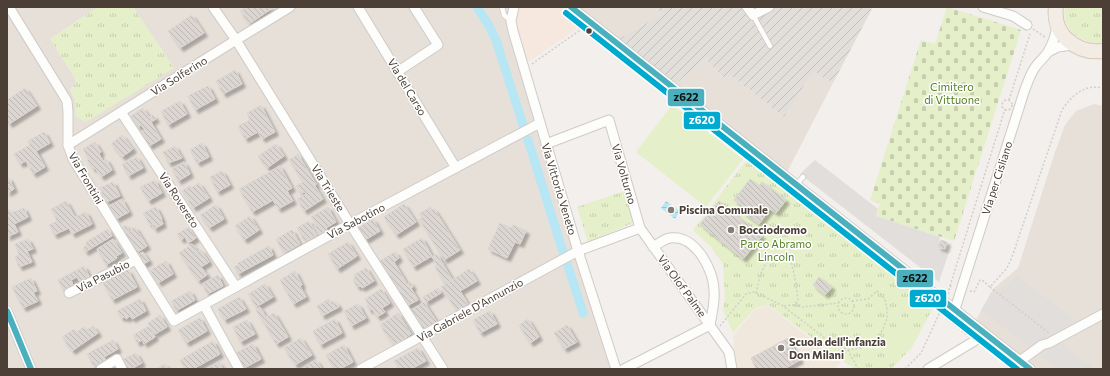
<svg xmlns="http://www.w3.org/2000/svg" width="1110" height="376" viewBox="0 0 1110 376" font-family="Commissioner,sans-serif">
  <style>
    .residential { fill: #e7e0d9 }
    .commercial { fill: #f6e8de }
    .industrial { fill: url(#industrial-furrows) }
    .education { fill: #f1e8dd }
    .grass { fill: url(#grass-tufts) }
    .cemetery { fill: url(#cemetery-stones) }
    .garden { fill: #e5efc9 }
    .parking { fill: #e2dedb }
    .water { fill: url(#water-rules) }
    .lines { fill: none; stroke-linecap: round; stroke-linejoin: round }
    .canal { stroke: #b7e6f5; stroke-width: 9 }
    .building { fill: url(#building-back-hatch); stroke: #dbd6d1; filter: url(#shadow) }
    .lane-casing { stroke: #cfcbc8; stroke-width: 6 }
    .street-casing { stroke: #cfcbc8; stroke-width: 11 }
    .primary-casing { stroke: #d7c8b7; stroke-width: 16 }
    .path { stroke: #d2cfca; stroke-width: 1.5; stroke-dasharray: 2 2; stroke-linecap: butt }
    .lane { stroke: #fdfdfc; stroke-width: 4.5 }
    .street { stroke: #fdfdfc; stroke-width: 9 }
    .primary { stroke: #f2ece4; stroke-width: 14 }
    .bus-1-casing { stroke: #fff; stroke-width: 9 }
    .bus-2-casing { stroke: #fff; stroke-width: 9 }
    .bus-1 { stroke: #4bb0be; stroke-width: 6 }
    .bus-2 { stroke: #00a9ce; stroke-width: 6 }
    .bus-dot { fill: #4b3f36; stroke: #fff; stroke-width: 1.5 }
    .poi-dot { fill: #857d76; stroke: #fff; stroke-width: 1.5 }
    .labels { text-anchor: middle; stroke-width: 3; stroke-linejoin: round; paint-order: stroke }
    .street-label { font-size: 11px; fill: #4b3f36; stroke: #fff }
    .park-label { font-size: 11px; fill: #537f20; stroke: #fff }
    .poi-label { font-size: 11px; font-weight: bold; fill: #4b3f36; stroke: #fff; text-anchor: start }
    .line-badge { stroke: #fff; stroke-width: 1.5 }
    .badge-label { font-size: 11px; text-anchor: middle; font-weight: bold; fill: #fff }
    .pale-badge-label { font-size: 11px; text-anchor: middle; font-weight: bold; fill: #111 }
  </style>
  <defs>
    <pattern id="industrial-furrows" width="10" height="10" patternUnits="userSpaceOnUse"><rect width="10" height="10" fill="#e2deda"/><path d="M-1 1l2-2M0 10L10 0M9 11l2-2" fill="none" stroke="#c3c0bc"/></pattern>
    <pattern id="grass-tufts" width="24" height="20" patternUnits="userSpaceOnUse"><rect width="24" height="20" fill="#e5efc9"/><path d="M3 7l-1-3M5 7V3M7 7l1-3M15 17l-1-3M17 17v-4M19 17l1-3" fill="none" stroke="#c6cead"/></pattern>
    <pattern id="cemetery-stones" width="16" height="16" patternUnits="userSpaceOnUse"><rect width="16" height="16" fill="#e5efc9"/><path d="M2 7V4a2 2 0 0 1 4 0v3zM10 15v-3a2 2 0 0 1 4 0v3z" fill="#c6cead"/></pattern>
    <pattern id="water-rules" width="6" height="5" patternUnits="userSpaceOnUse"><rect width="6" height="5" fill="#b7e6f5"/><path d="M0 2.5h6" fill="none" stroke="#9fc6d3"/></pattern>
    <pattern id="building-back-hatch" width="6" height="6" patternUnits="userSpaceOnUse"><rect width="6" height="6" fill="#dbd6d2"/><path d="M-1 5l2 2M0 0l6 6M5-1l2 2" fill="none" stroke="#bdb9b5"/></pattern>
    <filter id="shadow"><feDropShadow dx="3.5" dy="3.5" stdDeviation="1" flood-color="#0004"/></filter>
  </defs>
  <rect width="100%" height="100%" fill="#f2efec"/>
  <!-- residential -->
  <g class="residential">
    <polygon points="7,7 98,7 50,39 74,76 77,84 70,89 75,100 76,117 174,68 133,7 511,7 616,369 7,369"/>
    <polygon points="575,7 655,7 663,14 617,40"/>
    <polygon points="706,59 724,78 729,74 784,117 813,70 833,83 786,174 674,85"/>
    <polygon points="1094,104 1103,106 1103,369 1036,369 975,322 993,289 1018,268 1055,152 1065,125 1076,111"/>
  </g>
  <!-- commercial -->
  <polygon class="commercial" points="517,7 566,7 586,23 525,64 516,32 514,16"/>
  <!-- industrial -->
  <polygon class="industrial" points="655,7 743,7 751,19 774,7 868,7 872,9 833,83 813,71 784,117 729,74 724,78 706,59 674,85 617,40 663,14"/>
  <!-- education -->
  <polygon class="education" points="769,306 841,362 834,369 737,369 733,336 755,309"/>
  <!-- grass -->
  <g class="grass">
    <polygon points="98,7 133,7 174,68 86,122 76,117 75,100 70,89 76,84 74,76 50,39"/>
    <path d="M1065,7H1103V43C1082,44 1061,31 1065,7Z"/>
    <polygon points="746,161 758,164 934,306 912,347 891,369 855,369 840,359 769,305 755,308 733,333 723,310 725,298 723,264 711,247 693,230"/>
    <polygon points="625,191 635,222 588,242 577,207"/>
  </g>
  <!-- cemetery -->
  <polygon class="cemetery" points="947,7 1021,30 954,241 876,216 880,204 870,200 921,40 935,44"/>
  <!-- garden -->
  <g class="garden">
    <polygon points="672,105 743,159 706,207 636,152"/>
    <polygon points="903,323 916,333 894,361 881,351"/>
  </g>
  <!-- parking -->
  <g class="parking">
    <polygon points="815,160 878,209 876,216 940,237 938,247 949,252 939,282 800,174"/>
    <polygon points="1017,276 1078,322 1054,338 1095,369 1057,369 981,310 992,292 996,294"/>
  </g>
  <!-- water -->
  <polygon class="water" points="666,201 680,211 675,219 661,208"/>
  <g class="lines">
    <!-- canal -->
    <g class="canal">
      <polyline points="477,7 489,26 496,40 523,125"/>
      <polyline points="528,140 563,252"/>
      <polyline points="568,266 583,313"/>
    </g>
  </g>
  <!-- building -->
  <g class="building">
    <polygon points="247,7 274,7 249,24 240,11"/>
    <polygon points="192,15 204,33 180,48 168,31"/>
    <polygon points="235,70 242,84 223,94 216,81"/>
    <polygon points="208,86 215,99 195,110 188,96"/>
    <polygon points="25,88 37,106 9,124 7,121 7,100"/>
    <polygon points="180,101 187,114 168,125 161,111"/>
    <polygon points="261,105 275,132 262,139 258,132 245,139 238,126 250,120 247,113"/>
    <polygon points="143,108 149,117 153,115 156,119 151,122 161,139 149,146 141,133 145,130 141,125 138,127 131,116"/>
    <polygon points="44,132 50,143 36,151 45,167 33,174 26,161 20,164 14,154 30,145 28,141"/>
    <polygon points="122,135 133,149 122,157 111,144"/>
    <polygon points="95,142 101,152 99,154 103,161 106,159 112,170 101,177 95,168 93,169 87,160 89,159 83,149"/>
    <polygon points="202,143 209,157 197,163 190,150"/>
    <polygon points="276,144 284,156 267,168 258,156"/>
    <polygon points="175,146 182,158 168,163 163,152"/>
    <polygon points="298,154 316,184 315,186 323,199 304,211 297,199 306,194 304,192 301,194 296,186 303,182 289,160"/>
    <polygon points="137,157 143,168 128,176 122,164"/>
    <polygon points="184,162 190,174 178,181 172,169"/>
    <polygon points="280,166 292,188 287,191 293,201 278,209 273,200 252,212 239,189"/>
    <polygon points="222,171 230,185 217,192 210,177"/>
    <polygon points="7,178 9,178 14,189 7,193"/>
    <polygon points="750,179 759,186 762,182 786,200 776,213 770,209 759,224 743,212 746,208 734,200"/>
    <polygon points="155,180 162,193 148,201 140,187"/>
    <polygon points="113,182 120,196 106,202 100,188"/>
    <polygon points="199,183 209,198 193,208 182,191 190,186 191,188"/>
    <polygon points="122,199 129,212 116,219 109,206"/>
    <polygon points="66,201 75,217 86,212 92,224 72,234 69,228 54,235 49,225 57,221 51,209"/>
    <polygon points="719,201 762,236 743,259 700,224"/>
    <polygon points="404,204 416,222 396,235 384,217"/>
    <polygon points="216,205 224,219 209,228 200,215"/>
    <polygon points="156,207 162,219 161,219 163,224 154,229 152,224 150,225 143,213"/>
    <polygon points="328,207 336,222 326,228 327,230 319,235 314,226 316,225 311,217"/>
    <polygon points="430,207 432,210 434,209 460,250 444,260 419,219 422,218 419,214"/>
    <polygon points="24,208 28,217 14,224 18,232 7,237 7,210 9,209 11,213"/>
    <polygon points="250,216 259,230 244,240 235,226"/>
    <polygon points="373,219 380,231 365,240 358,228"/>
    <polygon points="309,221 317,235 305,242 297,228"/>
    <polygon points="500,223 511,228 513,225 526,231 520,244 515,242 507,258 488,249"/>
    <polygon points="126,225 129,231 135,227 147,246 135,254 120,229"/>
    <polygon points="189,227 196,238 188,243 185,237 181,240 177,234"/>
    <polygon points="108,229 112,236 85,252 83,248 87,245 86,242"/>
    <polygon points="292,230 300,244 284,253 276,239"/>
    <polygon points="422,238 432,256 413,267 403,249"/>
    <polygon points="28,239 33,249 27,251 32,262 19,267 15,257 19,255 15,244"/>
    <polygon points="113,239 122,253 116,256 117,258 106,265 97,249"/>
    <polygon points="941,240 947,242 945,249 938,247"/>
    <polygon points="348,242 357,256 337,269 328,254"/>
    <polygon points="192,244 198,252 201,250 209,262 201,267 207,275 198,281 179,253"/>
    <polygon points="269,246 273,255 238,274 234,267 238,265 238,263"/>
    <polygon points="143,252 149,261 142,265 136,255"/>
    <polygon points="395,252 399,258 394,262 407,284 410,282 413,287 411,288 418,300 405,307 378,262"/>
    <polygon points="437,254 452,279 445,284 435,267 437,265 432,257"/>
    <polygon points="166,261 173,274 158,283 150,270"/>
    <polygon points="84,266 90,278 81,284 77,277 71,280 74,287 64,292 58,280"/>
    <polygon points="366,268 374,281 362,288 360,286 357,287 353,280 355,278 354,275"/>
    <polygon points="469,269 477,281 460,291 468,304 457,311 441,287"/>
    <polygon points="128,270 137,287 112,300 103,283"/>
    <polygon points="295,271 302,285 300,286 306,297 293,304 280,280"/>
    <polygon points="218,275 223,286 207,294 202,284"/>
    <polygon points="819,277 832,287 825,295 813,285"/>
    <polygon points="31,278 37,291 33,292 38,301 23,308 12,287"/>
    <polygon points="265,284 273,297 256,307 248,294"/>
    <polygon points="438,288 441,293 426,302 423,297"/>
    <polygon points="381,289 390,303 382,308 385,312 377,317 372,309 369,310 367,306 369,305 365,299"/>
    <polygon points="190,291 195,300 176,311 171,301"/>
    <polygon points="239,297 246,309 224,320 218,309"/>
    <polygon points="140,299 146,311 132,319 130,316 126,319 125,317 121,318 117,311"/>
    <polygon points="329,299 332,305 336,302 339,307 322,316 317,306"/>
    <polygon points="424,302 437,322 422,331 410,311"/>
    <polygon points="358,304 366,318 351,326 344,311"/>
    <polygon points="260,307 266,317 274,313 288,337 276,344 256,310"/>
    <polygon points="490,311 497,324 480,333 473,320"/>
    <polygon points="398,313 411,334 394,346 380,325"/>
    <polygon points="160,315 167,327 155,334 148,323"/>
    <polygon points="200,318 207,331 186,343 178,330"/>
    <polygon points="335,319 342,333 320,345 313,331"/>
    <polygon points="528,319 539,337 530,343 519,325"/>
    <polygon points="247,320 255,334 240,342 233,327"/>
    <polygon points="567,325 577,342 564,349 554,333"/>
    <polygon points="93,326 98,333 72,351 62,337 74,329 76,332 84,327 86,330"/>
    <polygon points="149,326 155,337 144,344 142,340 137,343 133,335"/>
    <polygon points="301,338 312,355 295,365 284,348"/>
    <polygon points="788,338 800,360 784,369 756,369 751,358"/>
    <polygon points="113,340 118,349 104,357 106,361 94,367 87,354"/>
    <polygon points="213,341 220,354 193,369 185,369 180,360"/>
    <polygon points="253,344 261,359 244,368 236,353"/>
    <polygon points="344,345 353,362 340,369 334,369 326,355"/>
    <polygon points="418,348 426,361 411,369 399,369 394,361"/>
    <polygon points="136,353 142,363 131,369 127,369 122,360"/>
    <polygon points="316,360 322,369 301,369"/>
    <polygon points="219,362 223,369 206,369"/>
    <polygon points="165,364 168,369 156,369"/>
  </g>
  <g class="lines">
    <defs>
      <g id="lane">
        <polyline points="502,7 504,15 511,21"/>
        <polyline points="753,15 770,46"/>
        <polyline points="796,185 803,177"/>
      </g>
      <g id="street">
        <polyline points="9,7 67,101 68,112 68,145 73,159 174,321 350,224 540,123"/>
        <polyline points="213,7 236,40 350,224 443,369"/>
        <polyline points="358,7 456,168"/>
        <polyline points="514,7 511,21 513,31 578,251 616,369"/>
        <polyline points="571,7 1030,369"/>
        <polyline points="747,7 753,15 769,7"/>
        <polyline points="983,7 1013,16 1027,25"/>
        <polyline points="1048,52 1058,47 1072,45"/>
        <polyline points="397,72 438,45 414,7"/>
        <polyline points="121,112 236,287"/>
        <polyline points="546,144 609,120 640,228 729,352 732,369"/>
        <polyline points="68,145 236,40 290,7"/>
        <path d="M653,247C658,244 664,239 670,238C695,234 714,270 714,291C715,302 712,314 710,325"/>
        <polyline points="69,293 136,260"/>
        <polyline points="204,305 239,369"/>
        <path d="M955,309L1025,89C1028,82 1030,75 1034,69C1038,62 1044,58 1048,52C1053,43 1056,34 1057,25"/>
        <polyline points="7,311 31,369"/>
        <polyline points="1020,361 1042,345 1049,343 1103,314"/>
        <polyline points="101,369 117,359 122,369"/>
        <polyline points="361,369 578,251 640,228"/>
        <polyline points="624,369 710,325"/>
        <polyline points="928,369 986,334"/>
      </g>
      <path id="primary" d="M1056,7C1052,35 1077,54 1103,51"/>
    </defs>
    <!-- lane casing -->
    <use href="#lane" class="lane-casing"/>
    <!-- street casing -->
    <use href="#street" class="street-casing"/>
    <!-- primary casing -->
    <use href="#primary" class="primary-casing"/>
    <!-- path -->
    <g class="path">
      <polyline points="1033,29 1045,37"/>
      <polyline points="532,64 583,28"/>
      <polyline points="1009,100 1030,34"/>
      <circle cx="1007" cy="105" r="5"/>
      <polyline points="950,286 1005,109"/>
      <polyline points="990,287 1049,333"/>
      <path d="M970,291L974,292L980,280H982L990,287L1007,268L1012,257L1062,110C1072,95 1084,84 1103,88"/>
      <path d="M756,293C759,281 762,259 777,256C781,256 786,257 790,257L795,278L798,300L794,305L783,306"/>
      <polyline points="948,294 950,286 952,287"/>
      <circle cx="846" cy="306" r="8"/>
      <polyline points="794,305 802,307 839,303"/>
      <polyline points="940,313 968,336"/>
      <polyline points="720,326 746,294 753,292 761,295 783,306 830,342 848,350 865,347 875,340 882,331 887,319 887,309 885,299 877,291 868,299 852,301"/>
      <polyline points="848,350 858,369"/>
      <polyline points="905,369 921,353 941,310"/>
    </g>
    <!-- lane -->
    <use href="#lane" class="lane"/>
    <!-- street -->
    <use href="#street" class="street"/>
    <!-- primary -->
    <use href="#primary" class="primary"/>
    <defs>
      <g id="bus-1">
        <polyline points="571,7 1030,369"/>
        <polyline points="7,311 31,369"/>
      </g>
      <polyline id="bus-2" points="566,13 1017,369"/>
    </defs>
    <!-- bus-1 casing -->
    <use href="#bus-1" class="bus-1-casing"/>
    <!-- bus-2 casing -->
    <use href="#bus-2" class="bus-2-casing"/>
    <!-- bus-1 -->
    <use href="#bus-1" class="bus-1"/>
    <!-- bus-2 -->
    <use href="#bus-2" class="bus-2"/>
  </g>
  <!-- markers -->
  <circle class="bus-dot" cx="589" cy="31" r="3.5"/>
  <g class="poi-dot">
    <circle cx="671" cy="210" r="4"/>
    <circle cx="731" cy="230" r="4"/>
    <circle cx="781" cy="348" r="4"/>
  </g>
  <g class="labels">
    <!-- street labels -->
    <g class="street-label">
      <text transform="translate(179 76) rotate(-32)" y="4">Via Solferino</text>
      <text transform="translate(407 87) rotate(59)" y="4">Via del Carso</text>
      <text transform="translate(624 174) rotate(74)" y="4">Via Volturno</text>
      <text transform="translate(86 178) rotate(60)" y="4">Via Frontini</text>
      <text transform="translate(997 178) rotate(-72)" y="4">Via per Cisliano</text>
      <text transform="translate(328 188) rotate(58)" y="4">Via Trieste</text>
      <text transform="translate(559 189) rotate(73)" y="4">Via Vittorio Veneto</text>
      <text transform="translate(179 200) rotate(57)" y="4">Via Rovereto</text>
      <text transform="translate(356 221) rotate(-28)" y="4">Via Sabotino</text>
      <text transform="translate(103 276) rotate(-27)" y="4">Via Pasubio</text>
      <text transform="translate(682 286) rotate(54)" y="4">Via Olof Palme</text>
      <text transform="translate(470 310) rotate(-29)" y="4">Via Gabriele D'Annunzio</text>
    </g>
    <!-- park labels -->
    <g class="park-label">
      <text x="952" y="91">Cimitero<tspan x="952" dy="13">di Vittuone</tspan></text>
      <text x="776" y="248">Parco Abramo<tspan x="776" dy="13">Lincoln</tspan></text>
    </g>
    <!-- poi labels -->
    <g class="poi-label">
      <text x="679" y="214">Piscina Comunale</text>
      <text x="739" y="234">Bocciodromo</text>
      <text x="789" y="346">Scuola dell'infanzia<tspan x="789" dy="13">Don Milani</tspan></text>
    </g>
  </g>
  <g class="line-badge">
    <rect x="667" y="88" width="38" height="19" rx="4" fill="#4bb0be"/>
    <rect x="683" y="111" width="38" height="19" rx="4" fill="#00a9ce"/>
    <rect x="896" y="269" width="38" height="19" rx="4" fill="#4bb0be"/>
    <rect x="909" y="289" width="38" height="19" rx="4" fill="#00a9ce"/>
  </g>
  <g class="badge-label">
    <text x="702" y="124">z620</text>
    <text x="928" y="302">z620</text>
  </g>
  <g class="pale-badge-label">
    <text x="686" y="101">z622</text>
    <text x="915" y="282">z622</text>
  </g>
  <!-- border -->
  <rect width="1110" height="376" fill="none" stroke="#4b3f36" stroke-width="16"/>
</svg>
